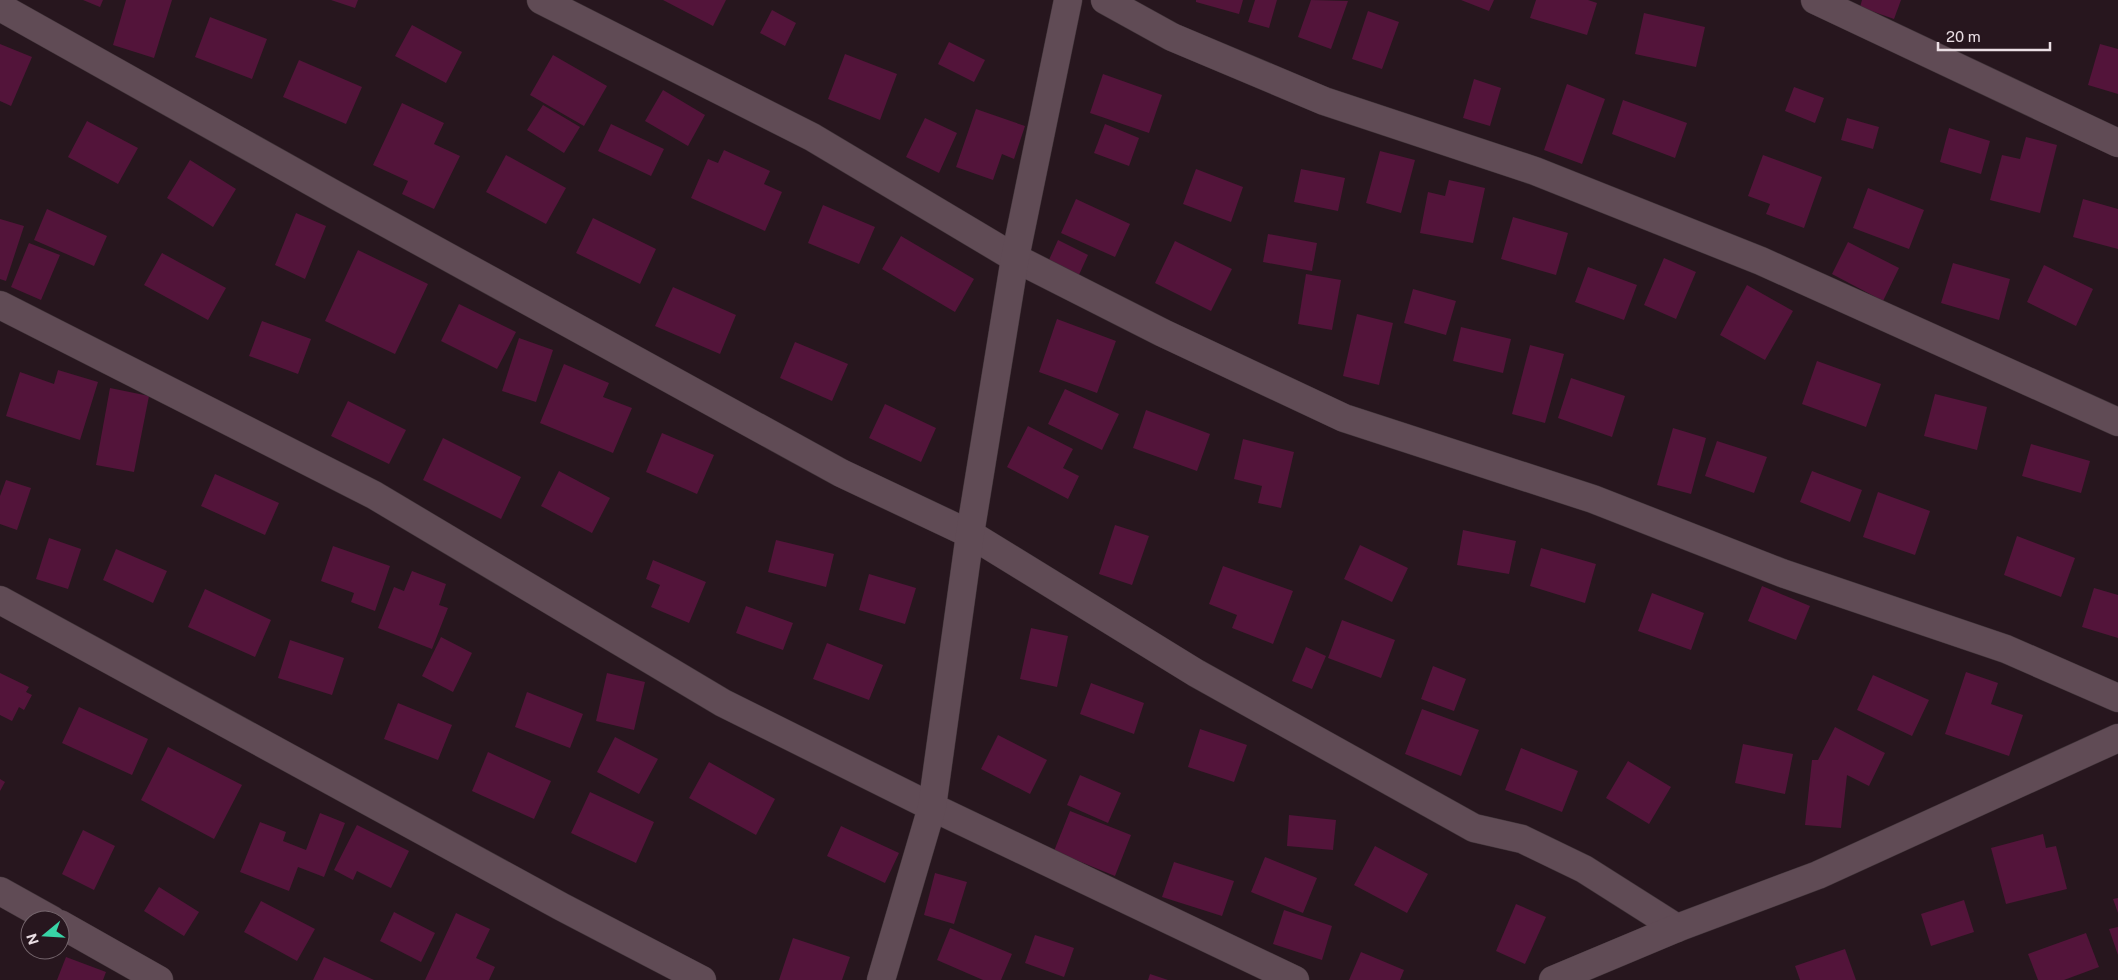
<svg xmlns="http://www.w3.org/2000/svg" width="2118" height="980" viewBox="0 0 2118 980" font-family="'Public Sans',sans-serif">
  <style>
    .building { fill: #53143a }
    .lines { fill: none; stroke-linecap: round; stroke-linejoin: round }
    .minor-casing { stroke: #3f3338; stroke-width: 29 }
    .minor { stroke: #604b55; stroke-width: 28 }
  </style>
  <rect width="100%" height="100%" fill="#27161e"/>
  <!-- building -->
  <g class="building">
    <polygon points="83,0 103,0 100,7"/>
    <polygon points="126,0 172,0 154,58 113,45"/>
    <polygon points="331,0 358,0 355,8"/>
    <polygon points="663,0 726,0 713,26"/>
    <polygon points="1196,0 1243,0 1239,14 1196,2"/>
    <polygon points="1255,0 1277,0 1269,28 1248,22"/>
    <polygon points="1311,0 1348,1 1331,49 1298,37"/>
    <polygon points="1461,0 1494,0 1489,11"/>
    <polygon points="1536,0 1588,0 1597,3 1587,35 1530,18"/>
    <polygon points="1862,0 1901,0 1894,19 1860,7"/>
    <polygon points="772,10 796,23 785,46 760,33"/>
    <polygon points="1368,11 1399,22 1382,69 1352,59"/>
    <polygon points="1644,13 1705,27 1696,67 1635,54"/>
    <polygon points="210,17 267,39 252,79 195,57"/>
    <polygon points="412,25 462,52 446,83 395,56"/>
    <polygon points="949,42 985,60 974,82 938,64"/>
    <polygon points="0,44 32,57 11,106 0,101"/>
    <polygon points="2100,44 2118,49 2118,94 2088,85"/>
    <polygon points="845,54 897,74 880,120 828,99"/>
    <polygon points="553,55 607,86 584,126 530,95"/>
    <polygon points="299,60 362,87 346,124 283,97"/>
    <polygon points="1103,74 1162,95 1149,133 1090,113"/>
    <polygon points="1474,79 1501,88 1490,126 1463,118"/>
    <polygon points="1567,84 1605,99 1582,164 1544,150"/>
    <polygon points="1794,87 1824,98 1815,123 1785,111"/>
    <polygon points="663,90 705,115 688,146 645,121"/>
    <polygon points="1623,100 1687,123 1675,158 1612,134"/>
    <polygon points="402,103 444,123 434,144 460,156 434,209 402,194 408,181 373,165"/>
    <polygon points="543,105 580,127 564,153 527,130"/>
    <polygon points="976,109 1025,126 1014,159 1002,154 993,180 956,167"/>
    <polygon points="925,118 957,133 939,173 906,157"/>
    <polygon points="1847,118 1879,127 1873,149 1841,140"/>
    <polygon points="87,121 138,148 118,184 68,157"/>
    <polygon points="611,124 664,149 651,176 598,151"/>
    <polygon points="1105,124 1139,138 1129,166 1094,153"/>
    <polygon points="1949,128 1990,141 1981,174 1940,162"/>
    <polygon points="2026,137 2057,145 2040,213 1990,200 2002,155 2020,159"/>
    <polygon points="724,150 770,171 764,184 782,192 765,231 691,198 708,159 718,163"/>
    <polygon points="1380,151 1415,160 1401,213 1366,203"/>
    <polygon points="506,155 566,188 546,224 486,192"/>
    <polygon points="1763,155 1822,177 1804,228 1766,214 1770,204 1748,196"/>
    <polygon points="190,160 236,189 213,227 167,198"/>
    <polygon points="1196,169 1243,187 1231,222 1183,204"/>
    <polygon points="1301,169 1345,178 1338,211 1294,202"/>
    <polygon points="1449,180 1485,188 1473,243 1420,233 1428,192 1445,196"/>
    <polygon points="1868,188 1924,210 1909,249 1853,228"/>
    <polygon points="1076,199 1130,224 1115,257 1061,233"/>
    <polygon points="2083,199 2118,209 2118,249 2073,237"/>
    <polygon points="823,205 875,227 859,264 808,243"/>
    <polygon points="47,209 107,236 94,266 34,240"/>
    <polygon points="296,213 326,226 305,279 275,265"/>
    <polygon points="1513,217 1568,233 1556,275 1501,259"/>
    <polygon points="593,218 656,249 640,284 576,253"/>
    <polygon points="0,219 24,226 6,281 0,279"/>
    <polygon points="1268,234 1317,243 1312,271 1263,262"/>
    <polygon points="901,236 974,279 955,312 882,269"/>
    <polygon points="1058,240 1088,255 1078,277 1048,262"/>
    <polygon points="1175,241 1232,269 1211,311 1155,283"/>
    <polygon points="1848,242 1899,268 1883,301 1832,274"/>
    <polygon points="29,243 60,255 41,300 11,287"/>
    <polygon points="358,250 428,284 395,354 325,321"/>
    <polygon points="162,253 226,288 208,320 144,285"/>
    <polygon points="1664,258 1696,272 1676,319 1644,305"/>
    <polygon points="1953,263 2010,279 1999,320 1941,303"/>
    <polygon points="2044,265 2093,289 2076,326 2027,302"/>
    <polygon points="1588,267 1637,285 1624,320 1575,302"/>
    <polygon points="1306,274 1341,280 1332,330 1298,324"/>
    <polygon points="1747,285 1793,311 1765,360 1720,335"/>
    <polygon points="673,287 736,315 720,354 655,326"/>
    <polygon points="1413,289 1456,301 1446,335 1404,323"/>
    <polygon points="459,304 516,332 497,369 441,341"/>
    <polygon points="1357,314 1393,323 1379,385 1343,376"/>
    <polygon points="1057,319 1116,341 1097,393 1039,372"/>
    <polygon points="262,321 311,339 298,374 249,356"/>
    <polygon points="1461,327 1511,339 1503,373 1453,361"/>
    <polygon points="519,338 553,350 536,402 502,391"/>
    <polygon points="795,342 848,364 832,401 780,378"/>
    <polygon points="1530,345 1564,354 1545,423 1512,414"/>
    <polygon points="1817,361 1881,384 1866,427 1802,404"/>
    <polygon points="564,364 609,383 603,397 632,408 613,453 540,423"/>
    <polygon points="58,370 98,382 80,440 6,416 20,372 54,384"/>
    <polygon points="1571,378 1625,396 1612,437 1558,418"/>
    <polygon points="110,388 149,396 134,472 96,465"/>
    <polygon points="1065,389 1119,414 1102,450 1048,424"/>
    <polygon points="1935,394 1987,407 1977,450 1924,436"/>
    <polygon points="348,401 406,430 389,464 331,436"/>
    <polygon points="885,404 936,428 921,462 869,438"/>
    <polygon points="1146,410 1210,434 1197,471 1133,448"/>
    <polygon points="1028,426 1073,449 1063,468 1079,476 1068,499 1007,467"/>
    <polygon points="1673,428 1706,438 1691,494 1657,485"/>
    <polygon points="662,433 714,455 697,494 646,472"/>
    <polygon points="443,438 521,477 501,519 423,480"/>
    <polygon points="1243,439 1294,452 1281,508 1258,503 1262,486 1234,479"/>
    <polygon points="1717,441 1767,457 1754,493 1705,476"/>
    <polygon points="2031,444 2090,461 2081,493 2022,476"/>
    <polygon points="559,471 610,498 592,533 541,506"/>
    <polygon points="1812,471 1862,490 1850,522 1800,502"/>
    <polygon points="215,474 279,503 265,535 201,506"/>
    <polygon points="6,480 31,488 17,530 0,524 0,496"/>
    <polygon points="1878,492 1930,511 1915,555 1863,537"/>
    <polygon points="1115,525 1149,536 1132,585 1099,574"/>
    <polygon points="1463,530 1516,541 1509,574 1457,565"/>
    <polygon points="2017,536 2075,558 2061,597 2004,575"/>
    <polygon points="49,538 81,549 68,589 36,579"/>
    <polygon points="776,540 834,554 826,587 768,572"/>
    <polygon points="1360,545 1408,568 1392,602 1344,579"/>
    <polygon points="333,546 390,566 375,611 351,602 354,593 321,581"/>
    <polygon points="1541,548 1596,564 1585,603 1530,586"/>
    <polygon points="116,549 167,571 153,603 103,580"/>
    <polygon points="653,560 706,582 689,623 651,607 660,585 646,579"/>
    <polygon points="1223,566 1293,591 1273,644 1232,628 1237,615 1209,604"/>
    <polygon points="412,571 446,584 439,605 448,608 432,649 378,628 394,587 404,591"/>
    <polygon points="869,574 916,588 905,624 859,610"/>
    <polygon points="1762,586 1810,606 1796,640 1748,621"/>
    <polygon points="2094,588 2118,595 2118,638 2082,627"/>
    <polygon points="205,589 271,620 255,657 188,627"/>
    <polygon points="1652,593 1704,613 1691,650 1638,631"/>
    <polygon points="746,606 793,623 783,650 736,633"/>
    <polygon points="1342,620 1395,640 1381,678 1328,658"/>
    <polygon points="1031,628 1068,636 1057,687 1020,679"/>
    <polygon points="441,637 472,653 453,692 422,676"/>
    <polygon points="290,640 344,658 332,695 278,678"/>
    <polygon points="827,643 883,665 869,700 813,679"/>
    <polygon points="1306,647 1326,656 1312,689 1292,681"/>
    <polygon points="1433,666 1466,679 1454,711 1421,699"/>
    <polygon points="1966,672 1998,683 1991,704 2023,715 2009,756 1945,734"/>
    <polygon points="0,673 29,687 26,692 32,695 24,710 19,707 12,721 0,715"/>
    <polygon points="607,673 645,682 634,730 596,721"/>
    <polygon points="1873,675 1929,700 1912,736 1857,710"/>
    <polygon points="1091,683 1144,703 1134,734 1080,714"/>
    <polygon points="527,692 583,714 570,748 515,727"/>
    <polygon points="398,703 452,725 438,760 384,739"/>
    <polygon points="79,707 148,739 132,775 62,743"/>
    <polygon points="1422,709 1479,730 1461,776 1405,754"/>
    <polygon points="1835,727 1885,753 1869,786 1847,775 1841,828 1805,825 1812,760 1818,760"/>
    <polygon points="1200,729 1247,745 1234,782 1188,767"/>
    <polygon points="998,735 1047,760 1030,794 981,769"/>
    <polygon points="615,737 658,759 639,794 597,772"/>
    <polygon points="1743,744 1793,754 1785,794 1735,783"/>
    <polygon points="168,747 242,785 214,839 141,800"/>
    <polygon points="1521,748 1578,771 1562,812 1505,790"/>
    <polygon points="488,752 551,781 534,819 472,791"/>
    <polygon points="1628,761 1671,787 1649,824 1606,798"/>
    <polygon points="709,762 775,799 756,835 689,798"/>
    <polygon points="1080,775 1121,793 1108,823 1067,805"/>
    <polygon points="0,779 5,782 0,791"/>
    <polygon points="590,792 654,822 636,863 571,833"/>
    <polygon points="1070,811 1131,835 1115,876 1054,851"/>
    <polygon points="320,813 345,823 324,877 298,867 289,891 240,872 260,822 286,832 283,841 306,850"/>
    <polygon points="1289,815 1336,820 1333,850 1287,846"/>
    <polygon points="357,825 409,851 391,888 357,871 353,880 334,870"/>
    <polygon points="841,826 899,853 885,883 827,856"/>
    <polygon points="83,830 115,846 94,890 62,874"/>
    <polygon points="2043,834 2046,848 2056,846 2067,889 2006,904 1991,848"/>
    <polygon points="1375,846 1428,874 1407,913 1354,885"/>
    <polygon points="1265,857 1317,878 1303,913 1251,892"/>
    <polygon points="1174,862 1234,881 1222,916 1162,897"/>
    <polygon points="935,873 967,882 954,924 924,915"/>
    <polygon points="159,887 199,912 184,936 144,911"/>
    <polygon points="2118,898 2118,913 2113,899"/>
    <polygon points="1964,900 1974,932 1931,946 1921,914"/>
    <polygon points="261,901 315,929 297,961 244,932"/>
    <polygon points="1516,904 1546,917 1525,964 1496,951"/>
    <polygon points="1284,910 1332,926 1322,960 1273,944"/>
    <polygon points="394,912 435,933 421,962 380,941"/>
    <polygon points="456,913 490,929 476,958 495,967 489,980 425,980"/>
    <polygon points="2118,927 2118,955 2109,929"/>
    <polygon points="950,928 1012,954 1001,980 983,980 937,960"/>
    <polygon points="2086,933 2099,967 2064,980 2038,980 2028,954"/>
    <polygon points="1035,935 1074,948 1064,977 1025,963"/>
    <polygon points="793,938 850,957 842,980 779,980"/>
    <polygon points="1845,949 1856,980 1800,980 1795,966"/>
    <polygon points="1361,952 1404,970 1400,980 1349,980"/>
    <polygon points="66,957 106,972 103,980 57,980"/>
    <polygon points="324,957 374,980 313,980"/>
    <polygon points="1150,974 1168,980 1148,980"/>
  </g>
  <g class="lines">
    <defs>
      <g id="minor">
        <polyline points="541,0 812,137 1015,258 1163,333 1344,418 1593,499 1782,573 2006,649 2118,698"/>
        <polyline points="1105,0 1172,37 1324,101 1535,171 1761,261 2118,422"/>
        <polyline points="1815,0 2118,143"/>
        <polyline points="0,7 337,196 841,473 970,534 1196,673 1474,828 1522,839 1584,869 1677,928"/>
        <polyline points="0,305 374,495 723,703 932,807 1295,980"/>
        <polyline points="0,600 562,907 702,980"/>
        <polyline points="0,891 52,920"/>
        <polyline points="60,924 159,980"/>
        <polyline points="881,980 932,807 970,534 1015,258 1068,0"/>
        <polyline points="1553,980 1677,928 1818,875 2118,738"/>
      </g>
    </defs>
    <!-- minor casing -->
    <use href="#minor" class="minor-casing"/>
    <!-- minor -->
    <use href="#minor" class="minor"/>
  </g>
  <!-- north arrow -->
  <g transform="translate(45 935) rotate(252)"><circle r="24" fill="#27161e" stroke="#75666d"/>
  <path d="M0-4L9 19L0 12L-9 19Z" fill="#38d4a6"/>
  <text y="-8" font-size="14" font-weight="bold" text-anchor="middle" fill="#eadee4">N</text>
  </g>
  <!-- scale -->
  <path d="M1938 42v8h112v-8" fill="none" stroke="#eadee4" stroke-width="2.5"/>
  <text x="1946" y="42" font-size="15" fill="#eadee4" stroke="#27161e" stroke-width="4" paint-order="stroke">20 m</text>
</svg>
